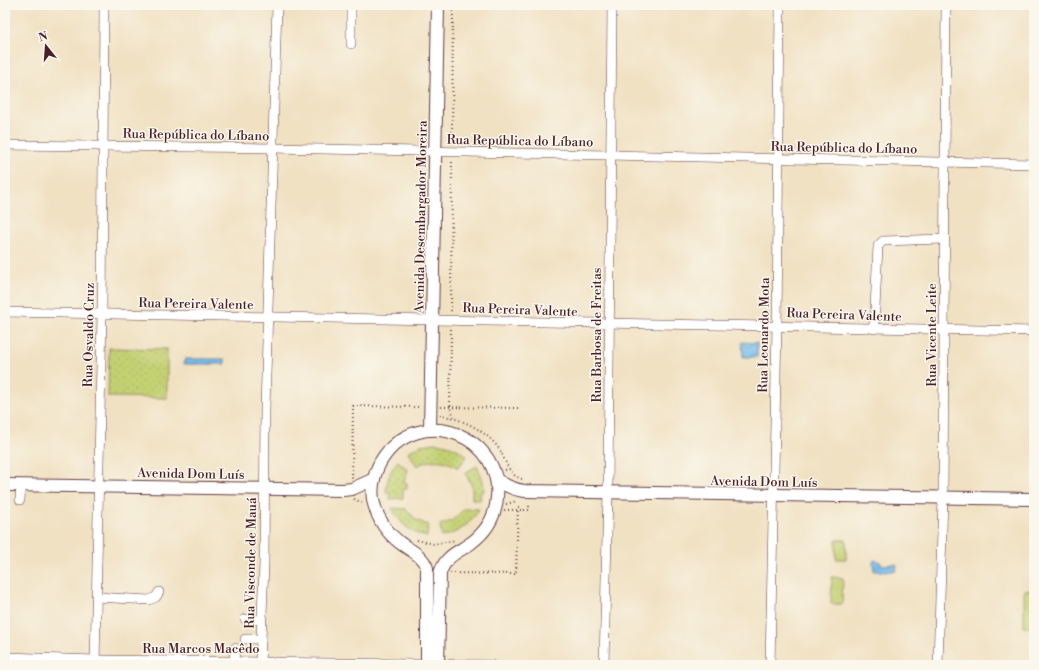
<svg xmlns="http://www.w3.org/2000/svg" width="1039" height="670" viewBox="0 0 1039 670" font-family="'Libre Bodoni',serif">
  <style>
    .grass { fill: url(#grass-dots); stroke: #87784f }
    .park { fill: #c4d173; stroke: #87784f }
    .water { fill: url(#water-waves); stroke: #5e6e8c }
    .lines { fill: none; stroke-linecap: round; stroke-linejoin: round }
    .minor-casing { stroke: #633c42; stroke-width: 10 }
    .major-casing { stroke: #633c42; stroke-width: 14 }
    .path { stroke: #633c42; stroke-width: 2; stroke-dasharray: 1 3; stroke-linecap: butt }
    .minor { stroke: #fff; stroke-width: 9 }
    .major { stroke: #fff; stroke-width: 12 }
    .labels { text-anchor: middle; stroke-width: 3; stroke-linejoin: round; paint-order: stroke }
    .street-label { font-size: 13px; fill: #4a1f2b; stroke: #fbf7ec }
  </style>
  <defs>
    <pattern id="grass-dots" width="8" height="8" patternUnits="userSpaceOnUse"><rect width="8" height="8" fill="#c4d173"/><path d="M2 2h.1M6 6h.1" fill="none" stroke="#aab364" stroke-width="1.8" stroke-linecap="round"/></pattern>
    <pattern id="water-waves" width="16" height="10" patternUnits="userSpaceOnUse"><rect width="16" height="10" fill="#73beec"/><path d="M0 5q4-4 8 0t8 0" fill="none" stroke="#609abf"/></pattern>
  </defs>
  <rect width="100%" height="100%" fill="#fbf7ec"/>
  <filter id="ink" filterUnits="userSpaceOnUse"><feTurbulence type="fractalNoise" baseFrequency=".025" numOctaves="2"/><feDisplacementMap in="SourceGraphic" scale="8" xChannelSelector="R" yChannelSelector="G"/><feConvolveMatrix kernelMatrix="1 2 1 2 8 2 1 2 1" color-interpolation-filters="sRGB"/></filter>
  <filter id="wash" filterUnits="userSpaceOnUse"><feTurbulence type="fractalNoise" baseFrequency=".012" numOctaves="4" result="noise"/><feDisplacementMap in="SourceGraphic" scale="16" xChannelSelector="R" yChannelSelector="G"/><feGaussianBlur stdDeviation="0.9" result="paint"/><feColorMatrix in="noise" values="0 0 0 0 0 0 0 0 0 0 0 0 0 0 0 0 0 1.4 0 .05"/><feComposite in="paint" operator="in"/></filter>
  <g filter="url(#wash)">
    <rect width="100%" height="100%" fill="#f0e1c2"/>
    <!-- grass -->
    <g class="grass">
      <polygon points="109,348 167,349 167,398 108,397"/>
      <path d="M435,443C448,444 457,448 467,456L458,468C445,459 431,458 417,466L408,452L421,445Z"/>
      <path d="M398,461L408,470L404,482L407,483V489H403V498L390,499V492H386C387,479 390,470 398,461Z"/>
      <path d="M477,466C481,474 484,482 484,491L481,492L480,500L472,499V486L465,473Z"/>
      <path d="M392,508L406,509L416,520L428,525L427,537C411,533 400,524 392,508Z"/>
      <path d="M464,509H479C471,524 458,533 442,537L440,525L453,520Z"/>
    </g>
    <!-- park -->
    <g class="park">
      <rect x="836" y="540" width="10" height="19"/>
      <polygon points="832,577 843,578 842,604 831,604"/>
      <rect x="1024" y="590" width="10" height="37"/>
    </g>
    <!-- water -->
    <g class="water">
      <polygon points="742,342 757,343 757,357 743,357"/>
      <polygon points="185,359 225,359 225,364 184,364"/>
      <polygon points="874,560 880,562 882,565 895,564 897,565 896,571 874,571 873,562"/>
    </g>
  </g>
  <g filter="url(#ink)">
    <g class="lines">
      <defs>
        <g id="minor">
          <polyline points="351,44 351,5"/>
          <polyline points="5,145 273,148 1034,164"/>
          <polyline points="5,312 1034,331"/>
          <polyline points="874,329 878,246 883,241 944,239"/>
          <polyline points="20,500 21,485"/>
          <polyline points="96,597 149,600 156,597 159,592"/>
          <polyline points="245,619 261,620"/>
          <polyline points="245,639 261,639"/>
          <polyline points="5,657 95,660 492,665"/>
          <polyline points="234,662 235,648"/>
          <polyline points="95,665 102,314 104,5"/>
          <polyline points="260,665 264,564 265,409 277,5"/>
          <polyline points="604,665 608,492 612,5"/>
          <polyline points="770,665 777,326 780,5"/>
          <polyline points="938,665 943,497 946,5"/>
        </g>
        <g id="major">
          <polyline points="430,430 438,5"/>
          <path d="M497,480C506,486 514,490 525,491L1034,499"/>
          <polyline points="5,485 343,490 352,489 374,479"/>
          <path d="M427,665V568C422,554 409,550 399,542C386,532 378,519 374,504C370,490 374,473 381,461C418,400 509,436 496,505C493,521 483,534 471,543C457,553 446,555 440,573L438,665"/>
        </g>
      </defs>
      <!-- minor casing -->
      <use href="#minor" class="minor-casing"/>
      <!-- major casing -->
      <use href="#major" class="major-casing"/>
      <!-- path -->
      <g class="path">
        <polyline points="452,144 453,5"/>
        <polyline points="451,311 452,160"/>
        <polyline points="451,329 450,407 454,417"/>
        <polyline points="441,407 518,408"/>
        <path d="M440,415C462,419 483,429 497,446C502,452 505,462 509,469"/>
        <polyline points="505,470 509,469 515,476 522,479"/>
        <polyline points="352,478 353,406 421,407"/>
        <polyline points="354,499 363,503"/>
        <polyline points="506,504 517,501"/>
        <polyline points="504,510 529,510 529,504"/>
        <polyline points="417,540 434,544 456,540"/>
        <polyline points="450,573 516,574 518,504"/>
      </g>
      <!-- minor -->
      <use href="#minor" class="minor"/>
      <!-- major -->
      <use href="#major" class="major"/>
    </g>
  </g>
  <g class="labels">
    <!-- street labels -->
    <g class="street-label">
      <text transform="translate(196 134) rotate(1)" y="5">Rua República do Líbano</text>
      <text transform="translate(520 140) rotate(1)" y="5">Rua República do Líbano</text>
      <text transform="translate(844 147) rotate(1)" y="5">Rua República do Líbano</text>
      <text transform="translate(420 217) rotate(-89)" y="5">Avenida Desembargador Moreira</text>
      <text transform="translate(196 303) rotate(1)" y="5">Rua Pereira Valente</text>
      <text transform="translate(520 309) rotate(2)" y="5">Rua Pereira Valente</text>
      <text transform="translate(844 314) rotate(2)" y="5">Rua Pereira Valente</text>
      <text transform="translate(88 335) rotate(-89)" y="5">Rua Osvaldo Cruz</text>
      <text transform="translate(596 335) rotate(-90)" y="5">Rua Barbosa de Freitas</text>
      <text transform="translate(763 335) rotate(-89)" y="5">Rua Leonardo Mota</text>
      <text transform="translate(931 335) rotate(-90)" y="5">Rua Vicente Leite</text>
      <text transform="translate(191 473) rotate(1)" y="5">Avenida Dom Luís</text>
      <text transform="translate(764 481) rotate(1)" y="5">Avenida Dom Luís</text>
      <text transform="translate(250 563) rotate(-89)" y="5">Rua Visconde de Mauá</text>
      <text x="201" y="653">Rua Marcos Macêdo</text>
    </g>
  </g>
  <!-- margin -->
  <rect width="1039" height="670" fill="none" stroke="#fbf7ec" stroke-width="20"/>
  <!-- north arrow -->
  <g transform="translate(46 46) rotate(343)" stroke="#fbf7ec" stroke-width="3" paint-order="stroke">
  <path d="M0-3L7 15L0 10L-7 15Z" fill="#4a1f2b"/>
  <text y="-6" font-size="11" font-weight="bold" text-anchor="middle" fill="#4a1f2b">N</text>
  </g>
</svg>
